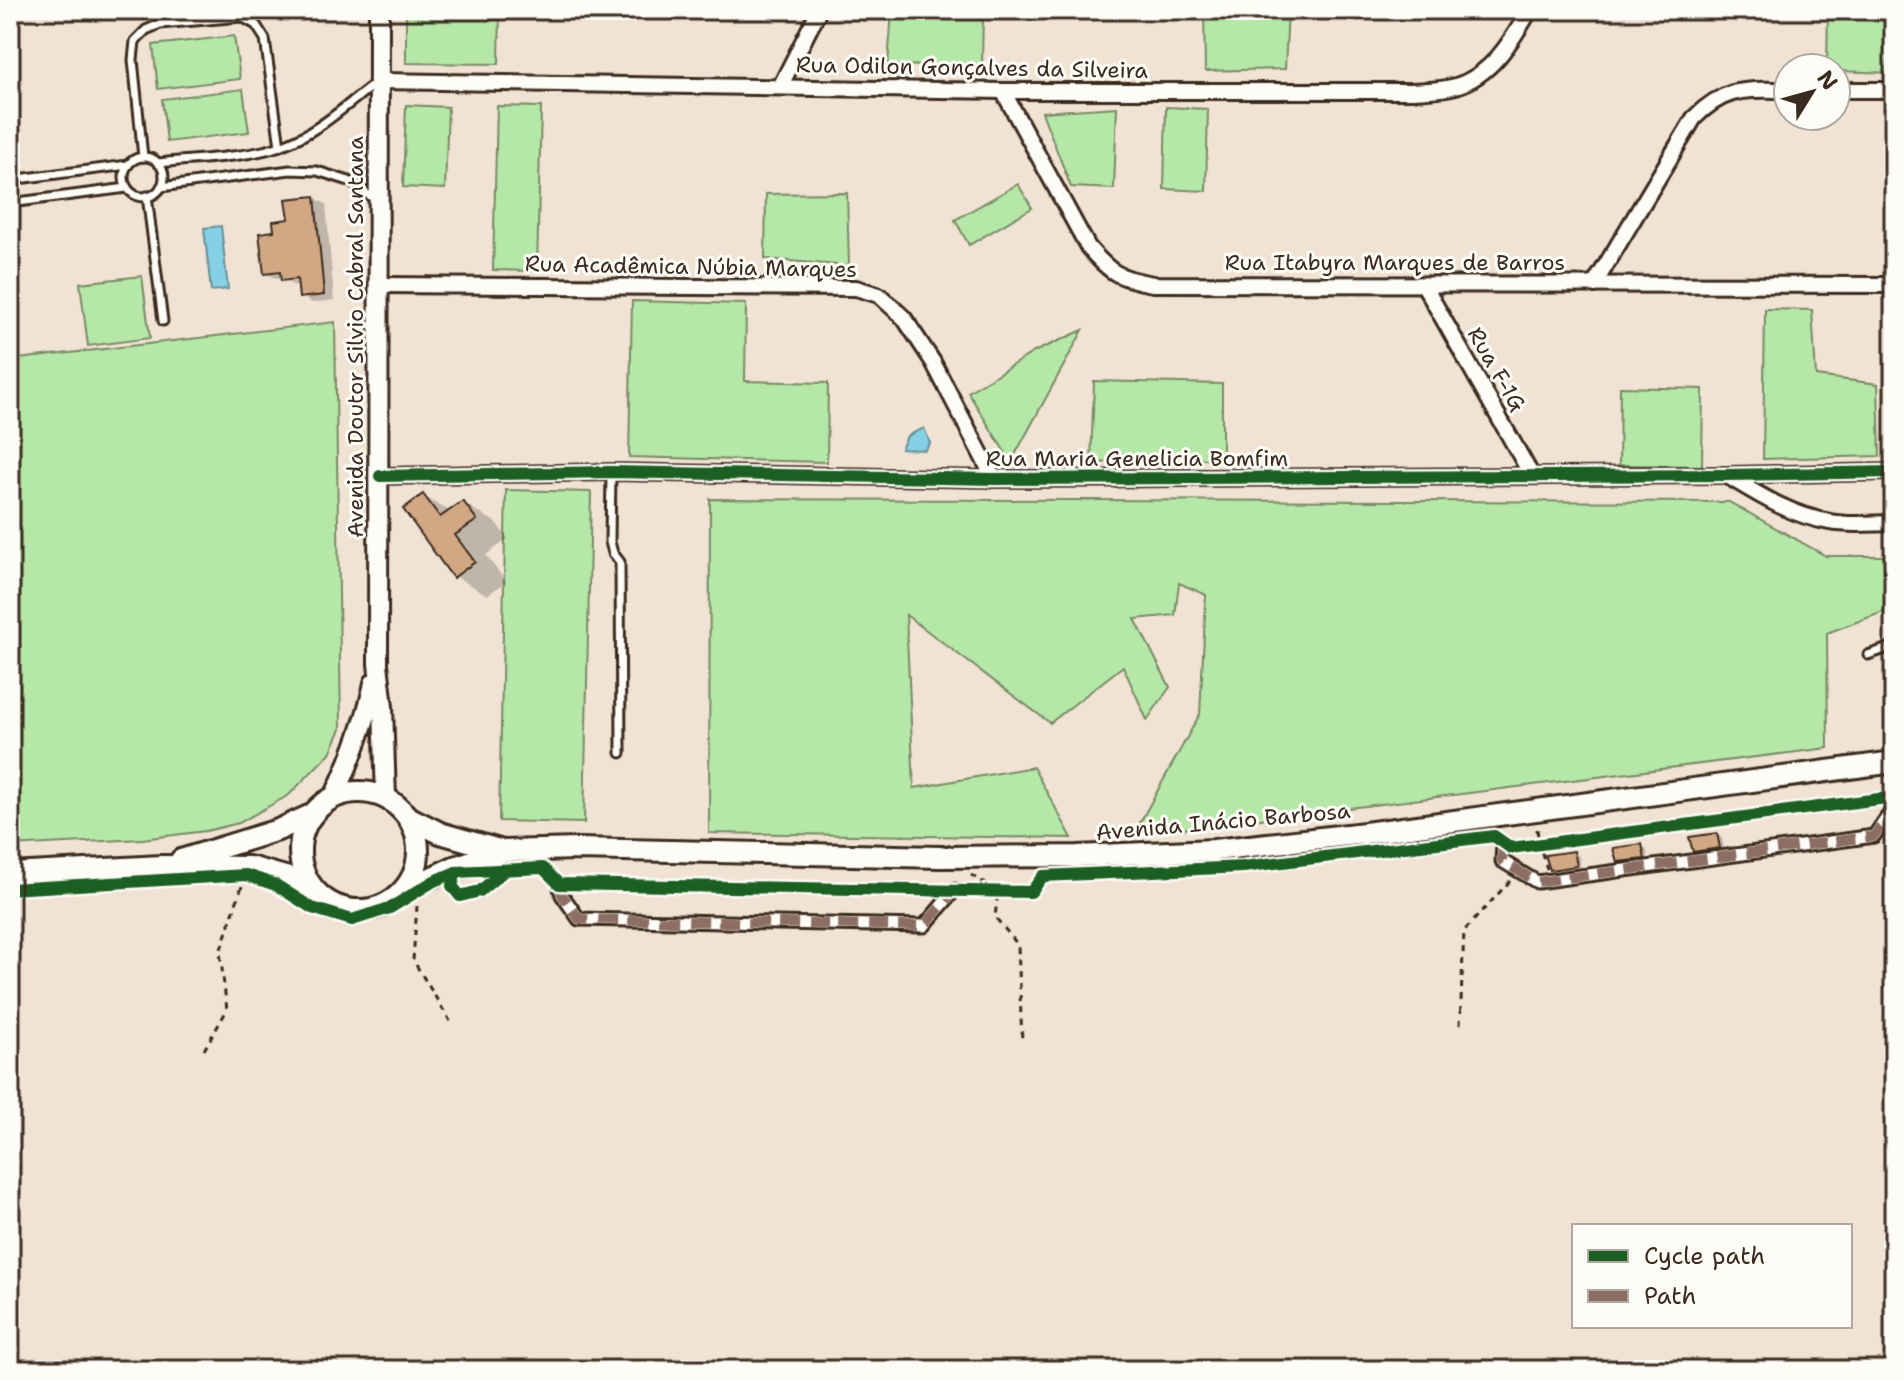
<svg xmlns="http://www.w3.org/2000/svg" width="1904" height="1380" viewBox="0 0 1904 1380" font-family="'Shantell Sans',sans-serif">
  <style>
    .green { fill: #b5e8a8; stroke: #788963; stroke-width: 2 }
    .water { fill: #85d0e5; stroke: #678e95; stroke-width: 2 }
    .shadow { fill: #0003 }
    .building { fill: #d2a884; stroke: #3b2a1e; stroke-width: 2 }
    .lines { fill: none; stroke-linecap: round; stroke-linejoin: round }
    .service-casing { stroke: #3b2a1e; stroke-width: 13 }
    .pedestrian-casing { stroke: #3b2a1e; stroke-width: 17 }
    .minor-casing { stroke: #3b2a1e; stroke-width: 20 }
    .tertiary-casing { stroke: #3b2a1e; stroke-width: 24 }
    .secondary-casing { stroke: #3b2a1e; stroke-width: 26 }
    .path { stroke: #3b2a1e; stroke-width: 3; stroke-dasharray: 6 6; stroke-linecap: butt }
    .service { stroke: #fdfcf7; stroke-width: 7 }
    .pedestrian { stroke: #fdfcf7; stroke-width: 11 }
    .minor { stroke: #fdfcf7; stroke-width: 14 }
    .tertiary { stroke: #fdfcf7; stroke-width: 18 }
    .secondary { stroke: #fdfcf7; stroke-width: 20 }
    .quiet { stroke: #8d6e63; stroke-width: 10; stroke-dasharray: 20 10; stroke-linecap: butt }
    .cycleway-casing { stroke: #fdfcf7; stroke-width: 17 }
    .cycleway { stroke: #1b5e20; stroke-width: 12 }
    .labels { text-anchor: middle; stroke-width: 6; stroke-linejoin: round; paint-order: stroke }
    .street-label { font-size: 22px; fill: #3b2a1e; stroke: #fdfcf7 }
  </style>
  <rect width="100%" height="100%" fill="#f0e3d4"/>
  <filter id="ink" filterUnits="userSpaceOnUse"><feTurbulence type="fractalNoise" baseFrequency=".0125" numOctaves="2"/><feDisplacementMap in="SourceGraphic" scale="16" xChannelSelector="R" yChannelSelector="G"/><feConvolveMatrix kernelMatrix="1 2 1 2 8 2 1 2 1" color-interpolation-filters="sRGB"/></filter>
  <g filter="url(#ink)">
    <!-- green -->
    <g class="green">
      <polygon points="406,10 500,10 499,64 406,63"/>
      <polygon points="892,10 983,10 982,67 888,65"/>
      <polygon points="1204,10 1288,10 1285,69 1205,71"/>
      <polygon points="1828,10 1894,10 1894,73 1836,71 1836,68 1827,68"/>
      <polygon points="234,36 240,79 158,89 153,45"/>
      <polygon points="243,89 249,132 167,142 162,99"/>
      <polygon points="406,105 448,107 445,189 403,187"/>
      <polygon points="497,106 541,107 537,271 493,270"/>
      <polygon points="1117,107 1114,189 1071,187 1042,112"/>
      <polygon points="1166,107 1208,109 1206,191 1164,189"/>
      <polygon points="1018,184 1032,208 969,245 955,220"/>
      <polygon points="847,193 849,266 765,259 766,194"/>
      <polygon points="142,276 150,338 88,346 80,283"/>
      <polygon points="632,301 746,304 745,381 828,383 827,462 629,457"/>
      <polygon points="1765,309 1812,310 1816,376 1878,384 1880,456 1763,459"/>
      <polygon points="335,322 341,729 330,753 289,795 239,823 206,831 142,839 10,846 10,360"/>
      <polygon points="1083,330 1011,462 968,392 1034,352"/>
      <polygon points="1094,381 1222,384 1222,458 1091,463"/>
      <polygon points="1620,387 1703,389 1702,466 1619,465"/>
      <polygon points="506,490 591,492 584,823 499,821"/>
      <polygon points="710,499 1729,502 1826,556 1894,556 1894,608 1827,633 1828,748 1133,835 1200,714 1206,595 1179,583 1175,615 1135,619 1170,687 1147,720 1123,666 1050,723 906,615 914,788 1033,767 1072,838 709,833"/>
    </g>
    <!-- water -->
    <g class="water">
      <polygon points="221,226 228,289 211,291 204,228"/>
      <polygon points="924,428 930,443 925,450 901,449 907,436"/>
    </g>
    <!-- shadow -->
    <g class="shadow">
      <polygon points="315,198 326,204 334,300 312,303 301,296 300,286 294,286 283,278 276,279 265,273 276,233"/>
      <polygon points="423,496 451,512 463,503 495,522 508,539 486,555 506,582 487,595 455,576"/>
      <polygon points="1717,835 1722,838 1724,850 1699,854 1695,851"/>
      <polygon points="1641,846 1646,849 1649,861 1624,864 1619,861"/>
      <polygon points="1574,853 1579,856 1581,868 1556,872 1551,869"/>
    </g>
    <!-- building -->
    <g class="building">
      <polygon points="315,196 324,295 299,298 297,279 281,281 280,272 264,274 259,233 274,231 273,221 289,219 286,199"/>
      <polygon points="423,494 440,517 463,501 477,520 455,535 475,562 453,578 403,509"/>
      <polygon points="1717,833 1720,848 1693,852 1689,837"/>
      <polygon points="1642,844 1645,859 1617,862 1613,848"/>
      <polygon points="1574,851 1577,866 1550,870 1545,855"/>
    </g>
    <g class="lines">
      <defs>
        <g id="service">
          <polyline points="143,157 133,60 135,41 146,30 160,24 242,17 256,25 265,39 280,146"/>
          <circle cx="144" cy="177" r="20"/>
          <path d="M158,163C194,159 247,158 280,146C318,133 346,105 377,82"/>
          <polyline points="10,180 128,165"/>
          <polyline points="161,187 290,170 317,171 349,181 377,201"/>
          <polyline points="147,196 163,321"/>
          <polyline points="10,203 127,188"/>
          <polyline points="611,472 610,542 613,553 620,562 621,753"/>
          <polyline points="1868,655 1894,646"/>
        </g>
        <g id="pedestrian">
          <polyline points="1503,843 1502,861 1537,882 1874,836 1894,807"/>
          <polyline points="559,884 562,895 579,919 924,926 955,890"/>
        </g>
        <g id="minor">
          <path d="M379,81L1003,91H1412C1426,90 1443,90 1456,86C1492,75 1512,40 1530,10"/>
          <polyline points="780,87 819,10"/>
          <polyline points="1836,90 1894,90"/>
          <path d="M1003,91L1088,247C1111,274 1119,278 1153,284L1894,285"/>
          <polyline points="380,285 856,288 879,295 904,318 933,362 994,479"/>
          <polyline points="1424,285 1532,476"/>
          <path d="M1594,285L1694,118C1726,86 1745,90 1788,90"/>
          <path d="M1726,475C1759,495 1792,516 1830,522C1850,526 1874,523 1894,523"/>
          <polyline points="380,476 611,472 994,479 1726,475 1894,472"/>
        </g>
        <g id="tertiary">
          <polyline points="379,10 378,664 383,707 386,798"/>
          <path d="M334,797C351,760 366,723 374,683"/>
        </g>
        <g id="secondary">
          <circle cx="359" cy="851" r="59"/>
          <polyline points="408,817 440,833 503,851 578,849 940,857 1077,856 1214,850 1365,833 1894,762"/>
          <polyline points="181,860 278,830 313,814"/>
          <polyline points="10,874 162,866 249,867 310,884"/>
          <polyline points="405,890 454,867 503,851"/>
        </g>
      </defs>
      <!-- service casing -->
      <use href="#service" class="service-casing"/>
      <!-- pedestrian casing -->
      <use href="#pedestrian" class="pedestrian-casing"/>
      <!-- minor casing -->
      <use href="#minor" class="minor-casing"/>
      <!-- tertiary casing -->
      <use href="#tertiary" class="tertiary-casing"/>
      <!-- secondary casing -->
      <use href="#secondary" class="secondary-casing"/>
      <!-- path -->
      <g class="path">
        <polyline points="1537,829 1539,844 1547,869"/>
        <polyline points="971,875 998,891 995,917 1018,945 1022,1041"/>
        <polyline points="417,906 413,960 453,1026"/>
        <polyline points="1460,1025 1464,931 1511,880"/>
        <polyline points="204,1050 227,1010 220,952 242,886"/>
      </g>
      <!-- service -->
      <use href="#service" class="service"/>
      <!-- pedestrian -->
      <use href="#pedestrian" class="pedestrian"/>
      <!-- minor -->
      <use href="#minor" class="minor"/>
      <!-- tertiary -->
      <use href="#tertiary" class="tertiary"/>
      <!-- secondary -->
      <use href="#secondary" class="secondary"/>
      <!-- quiet -->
      <g class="quiet">
        <polyline points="1503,843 1502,861 1537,882 1874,836 1894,807"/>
        <polyline points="559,884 562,895 579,919 924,926 955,890"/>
      </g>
      <defs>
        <g id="cycleway">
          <polyline points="380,476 611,472 994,479 1726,475 1894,472"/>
          <polyline points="504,871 480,891 460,896 452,886 456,872 543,868 559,884 1031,892 1043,876 1243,867 1494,836 1511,848 1894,797"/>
          <polyline points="10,889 246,875 276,885 312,908 352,920 390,908 434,881 456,872"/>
        </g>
      </defs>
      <!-- cycleway casing -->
      <use href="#cycleway" class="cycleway-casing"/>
      <!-- cycleway -->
      <use href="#cycleway" class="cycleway"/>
    </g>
  </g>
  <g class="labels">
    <!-- street labels -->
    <g class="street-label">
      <text transform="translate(972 67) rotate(1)" y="8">Rua Odilon Gonçalves da Silveira</text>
      <text x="1395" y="270">Rua Itabyra Marques de Barros</text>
      <text transform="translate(691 266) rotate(1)" y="8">Rua Acadêmica Núbia Marques</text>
      <text transform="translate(355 337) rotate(-90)" y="8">Avenida Doutor Silvio Cabral Santana</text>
      <text transform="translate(1497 369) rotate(60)" y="8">Rua F-1G</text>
      <text x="1137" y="466">Rua Maria Genelicia Bomfim</text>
      <text transform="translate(1223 821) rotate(-5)" y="8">Avenida Inácio Barbosa</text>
    </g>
  </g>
  <!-- margin -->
  <rect width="1904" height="1380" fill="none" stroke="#fdfcf7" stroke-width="40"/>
  <rect x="20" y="20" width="1864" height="1340" fill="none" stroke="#3b2a1e" stroke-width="3" filter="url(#ink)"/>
  <!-- legend -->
  <rect x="1572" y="1224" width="280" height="104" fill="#fdfcf7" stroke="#afa8a0" stroke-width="2"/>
  <rect x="1588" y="1250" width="40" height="12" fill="#1b5e20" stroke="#afa8a0" stroke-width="2"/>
  <text x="1644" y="1264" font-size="24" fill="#3b2a1e">Cycle path</text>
  <rect x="1588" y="1290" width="40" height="12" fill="#8d6e63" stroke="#afa8a0" stroke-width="2"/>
  <text x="1644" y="1304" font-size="24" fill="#3b2a1e">Path</text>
  <!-- north arrow -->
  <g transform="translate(1812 92) rotate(53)"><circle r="38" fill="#fdfcf7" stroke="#afa8a0" stroke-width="2"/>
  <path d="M0-6L14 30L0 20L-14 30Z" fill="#3b2a1e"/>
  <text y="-12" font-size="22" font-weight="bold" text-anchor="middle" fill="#3b2a1e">N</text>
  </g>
</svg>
